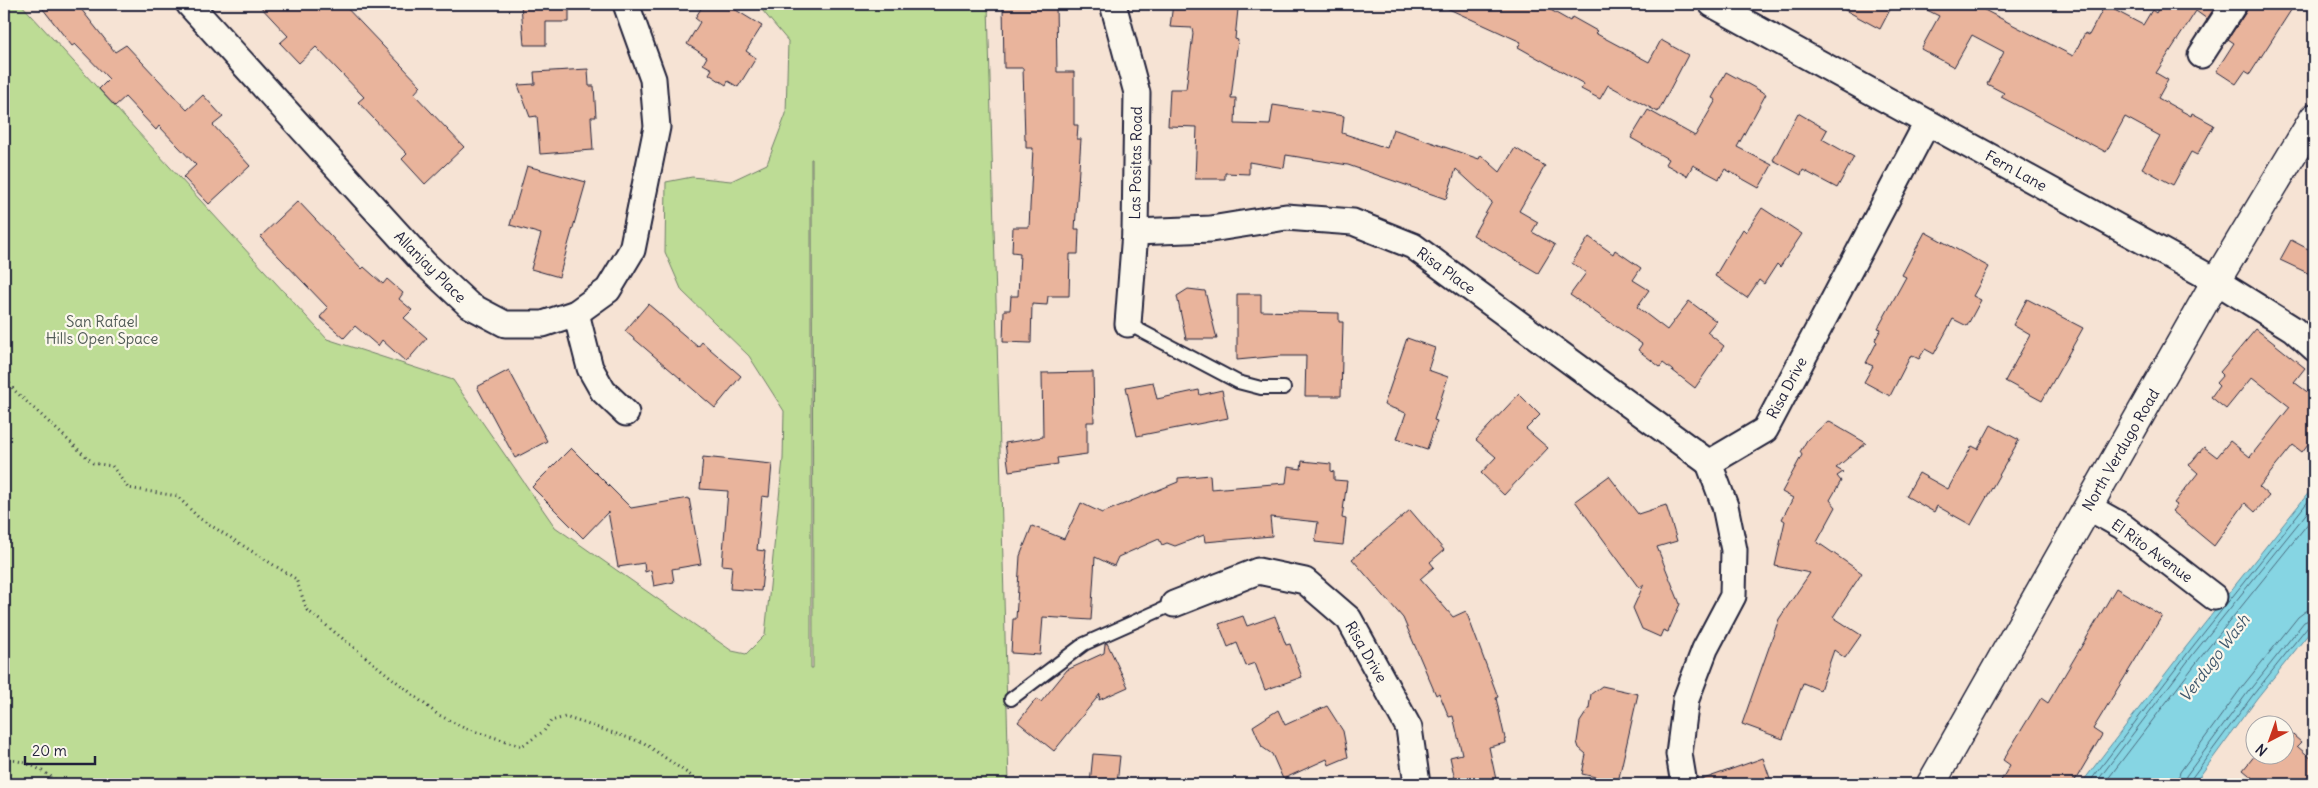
<svg xmlns="http://www.w3.org/2000/svg" width="2318" height="788" viewBox="0 0 2318 788" font-family="Delius,sans-serif">
  <style>
    .green { fill: #bddc95; stroke: #707f68; fill-rule: evenodd }
    .water { fill: #86d5e3; stroke: #5e8da0 }
    .lines { fill: none; stroke-linecap: round; stroke-linejoin: round }
    .shore { stroke: #4a6a7e; stroke-width: 1 }
    .building { fill: #e9b49c; stroke: #22223b }
    .lane-casing { stroke: #22223b; stroke-width: 16 }
    .street-casing { stroke: #22223b; stroke-width: 29 }
    .secondary-casing { stroke: #22223b; stroke-width: 31 }
    .path { stroke: #22223b; stroke-width: 3; stroke-dasharray: 1 4; stroke-linecap: butt }
    .lane { stroke: #fbf7ec; stroke-width: 12 }
    .street { stroke: #fbf7ec; stroke-width: 25 }
    .secondary { stroke: #fbf7ec; stroke-width: 28 }
    .labels { text-anchor: middle; stroke-width: 4.5; stroke-linejoin: round; paint-order: stroke }
    .street-label { font-size: 15px; fill: #22223b; stroke: #fbf7ec }
    .park-label { font-size: 15px; fill: #505a56; stroke: #fbf7ec }
    .water-label { font-size: 16px; font-style: italic; fill: #40586d; stroke: #fbf7ec }
  </style>
  <rect width="100%" height="100%" fill="#f6e3d4"/>
  <filter id="ink" filterUnits="userSpaceOnUse"><feTurbulence type="fractalNoise" baseFrequency=".02" numOctaves="2"/><feDisplacementMap in="SourceGraphic" scale="10" xChannelSelector="R" yChannelSelector="G"/><feConvolveMatrix kernelMatrix="1 2 1 2 8 2 1 2 1" color-interpolation-filters="sRGB"/></filter>
  <g filter="url(#ink)">
    <!-- green -->
    <path class="green" d="M4,4H21L327,339L453,380L555,527L732,651L746,654L765,635L783,459L784,411L749,356L682,291L665,252L666,182L692,177L731,181L767,164L786,114L788,41L757,4H988L1009,784H4ZM811,159H812L813,668H811Z"/>
    <!-- water -->
    <polygon class="water" points="2314,486 2314,627 2257,698 2194,784 2081,784 2186,647"/>
    <g class="lines">
      <!-- shore -->
      <g class="shore">
        <polyline points="2088,784 2190,650 2314,494"/>
        <polyline points="2095,784 2194,653 2314,504"/>
        <polyline points="2104,784 2200,658 2314,516"/>
        <polyline points="2177,784 2180,772 2242,687 2298,617 2306,611 2314,610"/>
        <polyline points="2184,784 2186,776 2248,692 2304,622 2314,618"/>
        <polyline points="2190,784 2191,779 2253,695 2308,626 2314,624"/>
      </g>
    </g>
    <!-- building -->
    <g class="building">
      <polygon points="39,4 77,4 115,52 126,45 187,110 203,95 223,117 213,125 250,166 209,204 183,177 196,165 159,126 156,130 125,97 115,106 99,89 109,79 75,44 72,46"/>
      <polygon points="258,4 343,4 421,86 414,94 464,147 425,184 402,159 407,154 358,102 364,97 316,47 299,63 280,43 288,36"/>
      <polygon points="521,4 569,4 569,22 546,22 546,45 524,45"/>
      <polygon points="704,4 726,4 762,26 746,51 756,58 738,87 728,81 726,85 709,74 712,69 703,64 707,57 687,44 700,22 695,18"/>
      <polygon points="1003,4 1056,4 1057,72 1074,72 1074,125 1078,125 1077,139 1081,139 1075,229 1079,229 1078,254 1070,254 1069,296 1048,296 1047,305 1032,304 1031,343 1003,342 1004,310 1010,310 1011,296 1018,296 1020,253 1012,252 1013,227 1029,227 1033,148 1026,148 1026,140 1025,140 1023,68 1004,68"/>
      <polygon points="1173,4 1199,4 1238,9 1235,39 1238,40 1231,98 1236,98 1235,124 1270,125 1273,105 1344,116 1342,133 1387,148 1393,129 1479,159 1481,155 1500,172 1515,148 1545,166 1519,211 1538,222 1532,232 1555,245 1538,273 1473,235 1492,202 1456,169 1446,199 1348,165 1286,155 1284,168 1249,162 1249,174 1225,173 1225,179 1195,179 1197,127 1168,126 1170,89 1186,89 1193,34 1192,28 1170,27"/>
      <polygon points="1438,4 1540,4 1570,21 1572,17 1597,31 1595,33 1649,62 1661,40 1688,55 1658,112 1608,85 1600,99 1581,89 1584,84 1518,47 1521,42"/>
      <polygon points="1834,4 1893,4 1880,29"/>
      <polygon points="1915,4 1973,4 2073,56 2085,33 2089,35 2105,5 2143,25 2152,10 2156,13 2161,4 2217,4 2207,19 2196,11 2156,73 2168,80 2158,98 2191,116 2192,113 2214,125 2197,155 2191,152 2173,185 2142,168 2160,136 2125,117 2106,152 2001,97 2004,93 1987,84 2004,52 1972,35 1954,67 1921,49 1939,16"/>
      <polygon points="2248,4 2295,4 2250,74 2245,71 2236,84 2216,71 2234,43 2228,39 2246,12"/>
      <polygon points="588,69 589,86 594,86 596,117 591,117 593,150 540,154 537,116 530,117 518,85 535,84 534,72"/>
      <polygon points="1726,72 1766,94 1737,147 1772,165 1759,188 1725,169 1719,179 1693,165 1687,176 1665,164 1668,159 1631,138 1648,110 1695,136 1716,100 1712,98"/>
      <polygon points="1798,113 1827,130 1822,139 1854,157 1837,188 1803,170 1801,175 1773,160"/>
      <polygon points="527,166 586,182 559,277 531,269 541,234 510,225"/>
      <polygon points="298,201 362,269 364,267 383,284 387,279 403,293 399,299 412,310 404,318 427,338 406,362 382,340 378,346 355,326 344,338 320,317 328,308 260,237"/>
      <polygon points="1762,208 1802,234 1780,267 1777,264 1764,284 1759,280 1747,298 1715,276 1743,229 1746,232"/>
      <polygon points="1925,232 1989,267 1973,296 1981,300 1967,326 1953,319 1934,354 1925,349 1919,359 1911,355 1890,396 1864,382 1873,366 1866,363 1877,342 1875,340 1881,329 1878,328 1906,277 1902,275"/>
      <polygon points="1589,237 1613,254 1615,250 1641,268 1633,280 1649,290 1637,307 1667,330 1689,301 1716,321 1707,332 1724,346 1695,388 1663,363 1660,367 1638,350 1642,344 1570,295 1586,273 1572,263"/>
      <polygon points="2291,240 2314,252 2314,276 2280,260"/>
      <polygon points="1188,289 1205,291 1217,339 1186,339 1177,296"/>
      <polygon points="1237,294 1261,294 1261,311 1339,313 1339,322 1343,322 1341,396 1305,396 1306,356 1280,356 1237,360"/>
      <polygon points="2027,299 2083,328 2042,401 2005,381 2030,335 2013,325"/>
      <polygon points="648,304 698,347 702,342 741,376 715,408 625,331"/>
      <polygon points="2256,329 2305,368 2294,382 2314,397 2314,436 2302,452 2293,445 2259,487 2269,496 2255,512 2245,503 2214,546 2172,511 2177,505 2174,503 2198,473 2189,465 2204,447 2217,457 2230,441 2250,457 2290,407 2252,377 2226,409 2211,397 2219,386 2216,383 2223,375 2220,372"/>
      <polygon points="1407,338 1435,348 1428,370 1448,377 1434,420 1437,421 1427,449 1397,439 1406,413 1384,405"/>
      <polygon points="509,370 547,441 515,458 477,387"/>
      <polygon points="1093,372 1094,422 1087,422 1087,454 1057,458 1058,464 1009,471 1005,443 1043,437 1042,373"/>
      <polygon points="1153,382 1157,399 1199,390 1200,395 1222,390 1228,418 1137,436 1126,387"/>
      <polygon points="1519,394 1540,415 1526,429 1548,448 1504,495 1481,473 1496,457 1476,440"/>
      <polygon points="1828,421 1866,443 1836,468 1843,472 1837,476 1841,481 1830,500 1836,507 1817,542 1862,573 1833,617 1861,635 1845,658 1834,650 1820,690 1803,683 1783,739 1742,724 1779,619 1810,573 1775,566 1785,521 1782,519 1793,498 1782,492 1802,455 1800,452 1807,440"/>
      <polygon points="1991,425 2019,440 1971,525 1937,506 1934,512 1906,496 1919,473 1948,489 1972,446 1978,449"/>
      <polygon points="571,448 631,508 689,498 701,564 672,569 674,582 654,586 651,570 645,572 644,563 618,567 608,512 583,538 532,487"/>
      <polygon points="703,457 772,464 769,497 762,496 757,550 765,551 761,591 730,589 732,566 722,565 728,491 700,489"/>
      <polygon points="1302,461 1331,464 1331,471 1334,472 1334,480 1347,481 1342,518 1346,519 1343,545 1315,542 1318,522 1270,517 1272,536 1205,542 1204,535 1175,546 1167,543 1162,545 1159,539 1118,557 1114,566 1095,557 1091,620 1043,617 1040,655 1011,653 1013,619 1016,619 1020,556 1032,526 1064,539 1081,503 1102,513 1178,482 1178,478 1210,475 1211,489 1286,483 1288,467 1301,469"/>
      <polygon points="1609,476 1638,514 1666,505 1677,541 1657,547 1680,604 1668,632 1663,630 1660,637 1642,629 1633,608 1644,584 1639,588 1575,501"/>
      <polygon points="1410,510 1444,550 1430,562 1434,567 1420,579 1453,617 1466,611 1498,697 1496,698 1506,743 1489,747 1497,784 1456,784 1450,757 1462,754 1453,716 1449,717 1439,693 1436,695 1403,618 1352,559"/>
      <polygon points="2116,588 2162,616 2093,729 2102,735 2073,784 1999,784 2010,765 2003,760 2041,698 2048,703"/>
      <polygon points="1243,616 1247,626 1275,616 1286,645 1290,644 1302,677 1265,690 1255,663 1246,666 1237,643 1228,647 1219,624"/>
      <polygon points="1107,643 1128,687 1099,700 1100,694 1054,751 1018,722 1036,699 1041,702 1067,670 1104,653 1105,644"/>
      <polygon points="1602,686 1638,694 1618,782 1582,774 1586,754 1579,748 1577,742 1580,722 1589,708 1591,694"/>
      <polygon points="1327,706 1343,731 1348,757 1329,765 1327,759 1283,779 1272,754 1262,747 1253,726 1278,710 1285,725"/>
      <polygon points="2286,729 2301,742 2297,746 2314,761 2314,784 2260,784 2243,770 2256,754 2286,756"/>
      <polygon points="1093,754 1120,756 1117,784 1090,784"/>
      <polygon points="1763,758 1772,784 1698,784 1698,781"/>
    </g>
    <g class="lines">
      <defs>
        <g id="lane">
          <polyline points="1128,324 1238,382 1261,388 1284,388"/>
          <polyline points="1011,699 1084,644 1174,604"/>
        </g>
        <g id="street">
          <polyline points="189,4 424,263 469,305 505,324 543,324 576,313 608,290 632,250 657,127 653,79 626,4"/>
          <polyline points="1113,4 1137,93 1135,232 1128,324"/>
          <polyline points="1712,4 2216,281 2293,329 2314,348"/>
          <polyline points="2201,55 2234,4"/>
          <polyline points="1135,232 1211,229 1286,217 1353,222 1413,246 1709,463"/>
          <polyline points="576,313 590,368 603,391 626,413"/>
          <polyline points="1709,463 1765,430 1927,123"/>
          <polyline points="2088,507 2122,526 2214,597"/>
          <polyline points="1174,604 1258,571 1305,581 1349,619 1409,728 1417,784"/>
          <polyline points="1684,784 1679,754 1686,699 1705,649 1733,596 1734,550 1725,506 1709,463"/>
        </g>
        <polyline id="secondary" points="1931,784 2216,281 2314,118"/>
      </defs>
      <!-- lane casing -->
      <use href="#lane" class="lane-casing"/>
      <!-- street casing -->
      <use href="#street" class="street-casing"/>
      <!-- secondary casing -->
      <use href="#secondary" class="secondary-casing"/>
      <!-- path -->
      <g class="path">
        <polyline points="4,375 14,390 93,463 112,466 128,488 177,496 199,518 296,579 307,610 437,714 464,728 522,746 544,731 551,721 565,717 644,743 703,784"/>
        <path d="M4,760C26,759 44,771 61,784"/>
      </g>
      <!-- lane -->
      <use href="#lane" class="lane"/>
      <!-- street -->
      <use href="#street" class="street"/>
      <!-- secondary -->
      <use href="#secondary" class="secondary"/>
    </g>
  </g>
  <g class="labels">
    <!-- street labels -->
    <g class="street-label">
      <text transform="translate(1136 163) rotate(-89)" y="5">Las Positas Road</text>
      <text transform="translate(2016 171) rotate(29)" y="5">Fern Lane</text>
      <text transform="translate(430 267) rotate(45)" y="5">Allanjay Place</text>
      <text transform="translate(1446 271) rotate(36)" y="5">Risa Place</text>
      <text transform="translate(1787 388) rotate(-62)" y="5">Risa Drive</text>
      <text transform="translate(2121 450) rotate(-60)" y="5">North Verdugo Road</text>
      <text transform="translate(2152 551) rotate(36)" y="5">El Rito Avenue</text>
      <text transform="translate(1366 652) rotate(60)" y="5">Risa Drive</text>
    </g>
    <!-- park labels -->
    <g class="park-label">
      <text x="102" y="327">San Rafael<tspan x="102" dy="17">Hills Open Space</tspan></text>
    </g>
    <!-- water labels -->
    <g class="water-label">
      <text transform="translate(2214 658) rotate(-53)" y="6">Verdugo Wash</text>
    </g>
  </g>
  <!-- margin -->
  <rect width="2318" height="788" fill="none" stroke="#fbf7ec" stroke-width="20"/>
  <rect x="10" y="10" width="2298" height="768" fill="none" stroke="#22223b" stroke-width="2" filter="url(#ink)"/>
  <!-- north arrow -->
  <g transform="translate(2270 740) rotate(221)"><circle r="24" fill="#fbf7ec" stroke="#a4a2a5"/>
  <path d="M0-4L9 19L0 12L-9 19Z" fill="#c8321e"/>
  <text y="-8" font-size="14" font-weight="bold" text-anchor="middle" fill="#22223b">N</text>
  </g>
  <!-- scale -->
  <path d="M25 756v8h70v-8" fill="none" stroke="#22223b" stroke-width="2.5"/>
  <text x="32" y="756" font-size="15" fill="#22223b" stroke="#fbf7ec" stroke-width="4" paint-order="stroke">20 m</text>
</svg>
